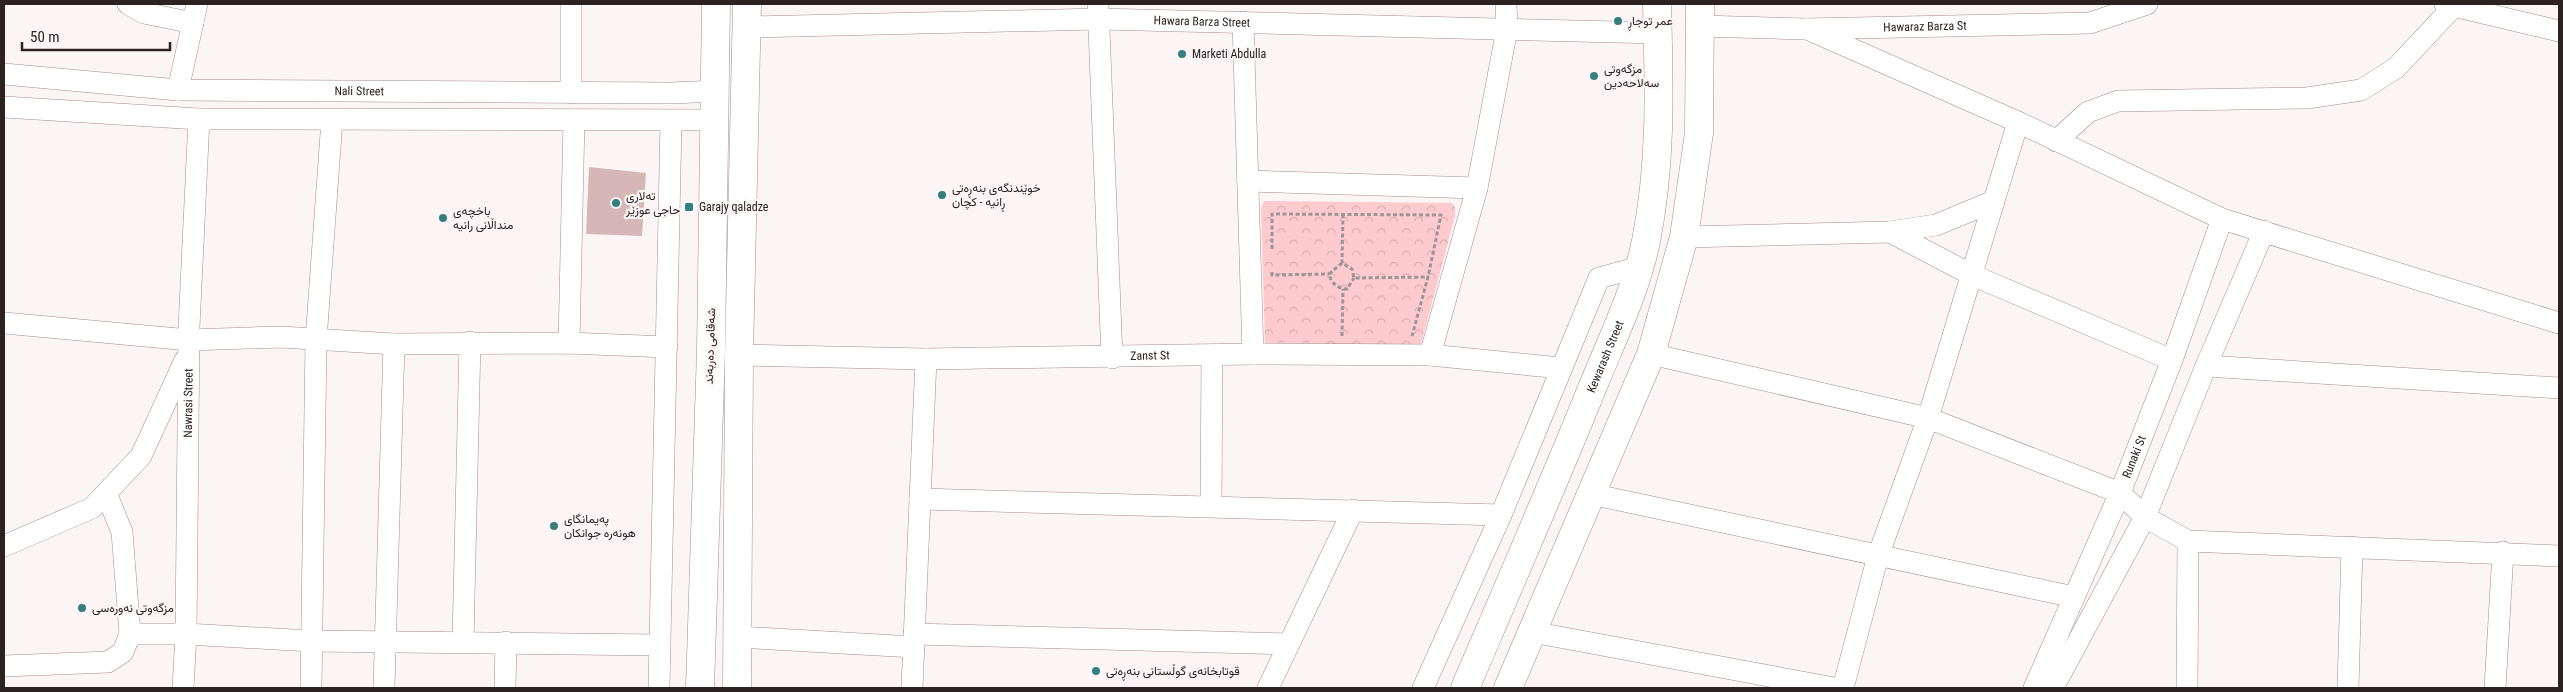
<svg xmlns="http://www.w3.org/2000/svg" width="2563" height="692" viewBox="0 0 2563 692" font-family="'Roboto Condensed',Vazirmatn,sans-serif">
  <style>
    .park { fill: url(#park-crowns) }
    .building { fill: #d5b7b8 }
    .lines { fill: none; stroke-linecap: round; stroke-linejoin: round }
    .street-casing { stroke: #a88c8d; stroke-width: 22 }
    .secondary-casing { stroke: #a88c8d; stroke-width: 29 }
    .highway-casing { stroke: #a88c8d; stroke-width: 29 }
    .path { stroke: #9d9595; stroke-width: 3; stroke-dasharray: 4 2.5; stroke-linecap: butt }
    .street { stroke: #fff; stroke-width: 21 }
    .secondary { stroke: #fff; stroke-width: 28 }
    .highway { stroke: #fff; stroke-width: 28 }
    .poi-dot { fill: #367f7f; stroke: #fbf5f5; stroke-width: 2 }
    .labels { text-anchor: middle; stroke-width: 4.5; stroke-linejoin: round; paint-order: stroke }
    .street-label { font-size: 12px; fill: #2d2222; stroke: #fbf5f5 }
    .poi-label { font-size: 12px; fill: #2d2222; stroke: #fbf5f5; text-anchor: start }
  </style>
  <defs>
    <pattern id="park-crowns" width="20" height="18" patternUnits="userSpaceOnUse" patternTransform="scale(1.25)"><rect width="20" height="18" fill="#fdcbcd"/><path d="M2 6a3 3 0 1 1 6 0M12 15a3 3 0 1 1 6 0" fill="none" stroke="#d9aeb0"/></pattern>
  </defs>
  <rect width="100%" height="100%" fill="#fbf5f5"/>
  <!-- park -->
  <polygon class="park" points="1264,201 1452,203 1455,207 1455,216 1421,344 1418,347 1265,345 1261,209"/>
  <!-- building -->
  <polygon class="building" points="589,167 646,173 642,236 586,234"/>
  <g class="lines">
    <defs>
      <g id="street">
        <polyline points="128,4 144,13 193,23"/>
        <polyline points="1098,4 1112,358"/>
        <polyline points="2445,4 2559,31"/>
        <polyline points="1243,22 1253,354"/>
        <path id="s1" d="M1700,26L1807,29L2090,23L2147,4"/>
        <path id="s2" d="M747,27L1099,19L1658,33"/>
        <polyline points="1807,29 2018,122 2222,219 2559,323"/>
        <path id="s3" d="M4,74L178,90L672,93L716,91"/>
        <polyline points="178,90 197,4"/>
        <polyline points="571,93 571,4"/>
        <polyline points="4,107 199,119 716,120"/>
        <polyline points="2056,141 2088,112 2118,101 2307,98 2361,90 2396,68 2454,6"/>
        <polyline points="1248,181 1477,188"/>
        <polyline points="1890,232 1936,225 1994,201"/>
        <polyline points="1684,237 1890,232 1972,275 2172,360"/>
        <polyline points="4,323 189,340 281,337 394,344 569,343 667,347"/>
        <polyline points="569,343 574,120"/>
        <polyline points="1651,354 1928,418 2120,493 2145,517 2188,541 2559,556"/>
        <path id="s4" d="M739,355L926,359L1253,354L1430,355L1561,368"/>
        <polyline points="1430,355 1477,188 1507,29 1506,4"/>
        <polyline points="2206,366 2559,388"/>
        <polyline points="106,493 122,532 130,634"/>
        <polyline points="1591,494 2074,597"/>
        <polyline points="920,499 1501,515"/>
        <polyline points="1211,505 1212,355"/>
        <polyline points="4,546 92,508 141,456 185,360"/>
        <polyline points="1532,632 1834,688"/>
        <polyline points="914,634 1288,644"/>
        <polyline points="738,637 914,647"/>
        <polyline points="463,641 470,342"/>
        <polyline points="4,666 108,662 123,652 130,634 186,634 311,641 660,645"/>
        <path id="s5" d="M183,688L186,634L189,327L199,119"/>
        <polyline points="311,688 316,340 332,120"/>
        <polyline points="384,688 394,344"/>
        <polyline points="505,688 506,642"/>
        <polyline points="659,688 671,121"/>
        <polyline points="912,688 926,359"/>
        <polyline points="1268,688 1353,510"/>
        <polyline points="1423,688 1501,515 1599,278 1639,267"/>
        <polyline points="1843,688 1878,556 1928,418 2018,122"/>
        <path id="s6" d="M2034,688L2120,493L2172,360L2222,219"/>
        <polyline points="2053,688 2145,517 2206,366 2264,231"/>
        <polyline points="2187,688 2188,541"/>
        <polyline points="2348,688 2352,547"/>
        <polyline points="2495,688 2503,552"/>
      </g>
      <g id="secondary">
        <path id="s7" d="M1465,688C1508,588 1552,487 1593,386C1612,339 1636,291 1646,241C1662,161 1659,84 1657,4"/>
        <polyline points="1508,688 1651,354 1684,237 1699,133 1700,4"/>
      </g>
      <g id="highway">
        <polyline points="700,688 711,350 716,4"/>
        <polyline points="737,688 739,355 747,4"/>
      </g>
    </defs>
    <!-- street casing -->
    <use href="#street" class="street-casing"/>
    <!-- secondary casing -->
    <use href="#secondary" class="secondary-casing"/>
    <!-- highway casing -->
    <use href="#highway" class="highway-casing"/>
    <!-- path -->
    <g class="path">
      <polyline points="1343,214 1342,263 1352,269 1354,278 1428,277"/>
      <polyline points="1272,249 1272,214 1441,215 1428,277 1412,336"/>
      <path d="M1342,263L1329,274C1331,283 1338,289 1347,289L1354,278"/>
      <polyline points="1272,272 1272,275 1329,274"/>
      <polyline points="1342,336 1343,289"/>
    </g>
    <!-- street -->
    <use href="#street" class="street"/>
    <!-- secondary -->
    <use href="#secondary" class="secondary"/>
    <!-- highway -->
    <use href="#highway" class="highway"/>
  </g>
  <!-- markers -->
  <g class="poi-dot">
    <circle cx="1618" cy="21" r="5"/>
    <circle cx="1182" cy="54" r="5"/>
    <circle cx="1594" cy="76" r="5"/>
    <circle cx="942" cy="195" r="5"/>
    <circle cx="616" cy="203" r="5"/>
    <rect x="684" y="202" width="10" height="10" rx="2.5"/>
    <circle cx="443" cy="218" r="5"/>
    <circle cx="554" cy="526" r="5"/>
    <circle cx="82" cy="608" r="5"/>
    <circle cx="1096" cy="671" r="5"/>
  </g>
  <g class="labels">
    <!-- street labels -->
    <g class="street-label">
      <text dy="4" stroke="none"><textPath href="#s2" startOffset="455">Hawara Barza Street</textPath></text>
      <text dy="4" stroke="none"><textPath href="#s1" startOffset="225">Hawaraz Barza St</textPath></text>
      <text dy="4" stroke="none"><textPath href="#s3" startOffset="356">Nali Street</textPath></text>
      <text transform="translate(710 346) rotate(-88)" y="4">شەقامی دەربەند</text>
      <text dy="4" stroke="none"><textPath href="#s7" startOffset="360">Kewarash Street</textPath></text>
      <text dy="4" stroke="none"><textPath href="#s4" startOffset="411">Zanst St</textPath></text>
      <text dy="4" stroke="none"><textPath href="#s5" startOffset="285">Nawrasi Street</textPath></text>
      <text dy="4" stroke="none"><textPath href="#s6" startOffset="252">Runaki St</textPath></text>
    </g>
    <!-- poi labels -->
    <g class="poi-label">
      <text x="1628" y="25">عمر توجاڕ</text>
      <text x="1192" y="58">Marketi Abdulla</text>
      <text x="1604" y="73">مزگەوتی<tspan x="1604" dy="14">سەلاحەدین</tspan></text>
      <text x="952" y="192">خوێندنگەی بنەڕەتی<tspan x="952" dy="14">ڕانیە - کچان</tspan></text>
      <text x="626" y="200">تەلاری<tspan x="626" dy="14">حاجی عوزێر</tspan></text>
      <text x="699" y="211">Garajy qaladze</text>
      <text x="453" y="215">باخچەی<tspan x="453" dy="14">منداڵانی رانیە</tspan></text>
      <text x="564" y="523">پەیمانگای<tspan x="564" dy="14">هونەرە جوانکان</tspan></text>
      <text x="92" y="612">مزگەوتی نەورەسی</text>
      <text x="1106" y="675">قوتابخانه‌ی گوڵستانی بنه‌ڕه‌تی</text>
    </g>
  </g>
  <!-- border -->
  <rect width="2563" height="692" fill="none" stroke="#2d2222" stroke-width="10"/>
  <!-- scale -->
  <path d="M22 42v8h148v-8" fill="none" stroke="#2d2222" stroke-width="2.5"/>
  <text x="30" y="42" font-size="15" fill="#2d2222" stroke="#fbf5f5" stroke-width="4" paint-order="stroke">50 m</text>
</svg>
